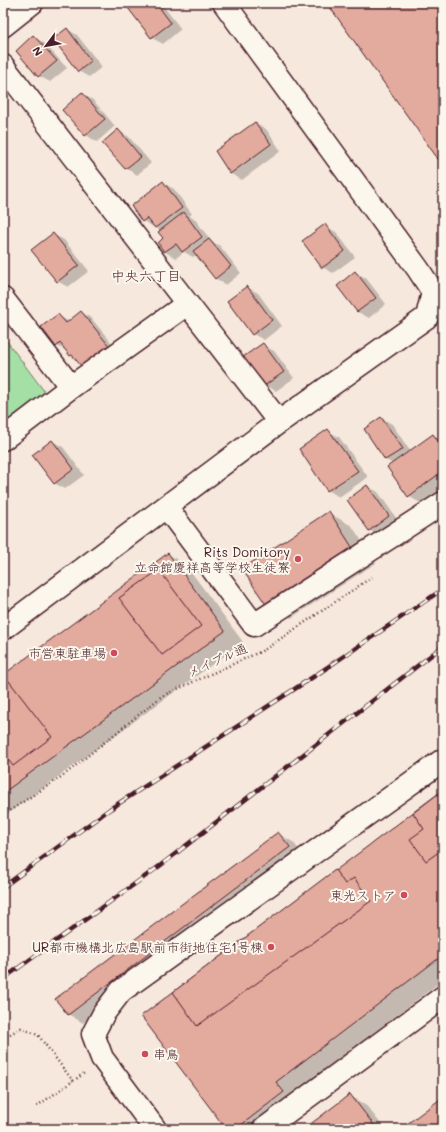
<svg xmlns="http://www.w3.org/2000/svg" width="446" height="1132" viewBox="0 0 446 1132" font-family="Mali,'Klee One',sans-serif">
  <style>
    .green { fill: #a4dfa5; stroke: #777f68 }
    .shadow { fill: #0003 }
    .building { fill: #e3aa9e; stroke: #4a1f2b }
    .lines { fill: none; stroke-linecap: round; stroke-linejoin: round }
    .minor-casing { stroke: #4a1f2b; stroke-width: 25 }
    .path { stroke: #4a1f2b; stroke-width: 2.5; stroke-dasharray: 1 3; stroke-linecap: butt }
    .minor { stroke: #fbf7ec; stroke-width: 22 }
    .rail-casing { stroke: #4a1f2b; stroke-width: 4.5 }
    .rail { stroke: #fbf7ec; stroke-width: 3; stroke-dasharray: 9; stroke-linecap: butt }
    .poi-dot { fill: #d1495b; stroke: #fbf7ec; stroke-width: 1.5 }
    .labels { text-anchor: middle; stroke-width: 4; stroke-linejoin: round; paint-order: stroke }
    .poi-label { font-size: 13px; fill: #4a1f2b; stroke: #fbf7ec; text-anchor: end }
    .street-label { font-size: 13px; fill: #4a1f2b; stroke: #fbf7ec }
    .neighbourhood-label { font-size: 14px; fill: #4a1f2b; stroke: #fbf7ec }
  </style>
  <rect width="100%" height="100%" fill="#f6e8dc"/>
  <filter id="ink" filterUnits="userSpaceOnUse"><feTurbulence type="fractalNoise" baseFrequency=".025" numOctaves="2"/><feDisplacementMap in="SourceGraphic" scale="8" xChannelSelector="R" yChannelSelector="G"/><feConvolveMatrix kernelMatrix="1 2 1 2 8 2 1 2 1" color-interpolation-filters="sRGB"/></filter>
  <g filter="url(#ink)">
    <!-- green -->
    <polygon class="green" points="3,336 47,395 3,427"/>
    <!-- shadow -->
    <g class="shadow">
      <polygon points="5,3 25,3 16,10"/>
      <polygon points="137,3 161,3 181,29 163,44 152,38 130,8"/>
      <polygon points="67,29 77,35 102,67 89,77 78,71"/>
      <polygon points="33,36 44,43 67,68 50,82 39,76"/>
      <polygon points="82,94 93,100 115,126 97,142 86,135 63,110"/>
      <polygon points="255,123 266,129 281,151 242,180 231,174 216,152"/>
      <polygon points="118,130 129,137 151,163 137,175 126,168 103,143"/>
      <polygon points="163,183 174,189 192,214 189,216 195,219 211,241 220,246 241,273 226,285 215,278 197,255 193,257 184,252 176,258 165,252 159,243 164,238 161,231 143,221"/>
      <polygon points="325,226 336,232 355,257 333,273 322,267"/>
      <polygon points="53,234 64,240 89,271 68,287 57,281"/>
      <polygon points="355,272 366,278 386,304 369,318 358,312 338,286"/>
      <polygon points="247,287 258,293 282,326 264,340 253,334"/>
      <polygon points="81,312 91,318 120,353 77,359 68,351 56,346 58,315 69,322"/>
      <polygon points="263,345 274,351 294,378 276,391 265,385"/>
      <polygon points="381,418 392,424 410,451 433,435 443,441 443,491 424,505 408,496 393,464 386,460 365,429"/>
      <polygon points="328,431 339,437 368,477 339,497 328,490"/>
      <polygon points="52,441 63,447 84,475 65,489 54,483"/>
      <polygon points="367,486 378,492 399,522 380,536 369,530"/>
      <polygon points="329,513 352,526 376,563 291,618 268,605"/>
      <polygon points="168,554 186,565 243,642 3,817 3,676"/>
      <polygon points="443,792 443,980 294,1093 302,1103 269,1129 227,1129"/>
      <polygon points="278,834 293,842 304,856 83,1023 68,1014"/>
      <polygon points="350,1096 365,1104 385,1129 306,1129"/>
    </g>
    <!-- building -->
    <g class="building">
      <polygon points="135,3 156,3 171,23 151,38 128,8"/>
      <polygon points="327,3 443,3 443,166"/>
      <polygon points="67,28 91,61 78,72 53,39"/>
      <polygon points="33,35 57,61 38,77 16,51"/>
      <polygon points="82,92 105,119 85,136 62,110"/>
      <polygon points="255,122 271,144 230,174 215,151"/>
      <polygon points="118,129 141,157 125,169 102,143"/>
      <polygon points="163,181 182,208 155,228 147,218 142,222 131,206"/>
      <polygon points="184,212 202,237 182,252 176,244 164,252 158,243 163,238 158,232"/>
      <polygon points="325,224 345,251 322,268 302,241"/>
      <polygon points="53,233 79,265 57,282 31,250"/>
      <polygon points="209,239 231,266 215,279 193,251"/>
      <polygon points="355,271 376,298 357,312 337,286"/>
      <polygon points="247,286 272,320 252,335 227,301"/>
      <polygon points="81,311 110,347 82,367 72,355 70,356 60,343 56,347 41,327 58,314 66,323"/>
      <polygon points="263,343 284,372 264,386 243,357"/>
      <polygon points="381,417 403,449 385,460 364,429"/>
      <polygon points="328,429 358,471 327,491 299,449"/>
      <polygon points="433,434 443,448 443,471 408,497 387,467"/>
      <polygon points="52,440 74,469 54,484 32,455"/>
      <polygon points="367,485 389,516 369,531 347,500"/>
      <polygon points="329,511 354,550 267,606 242,569"/>
      <polygon points="168,553 225,631 3,793 3,675"/>
      <polygon points="159,570 201,626 162,655 119,598"/>
      <polygon points="9,681 52,737 13,766 3,753 3,685"/>
      <polygon points="443,790 443,955 276,1082 284,1092 236,1129 226,1129 141,1016"/>
      <polygon points="443,790 443,849 426,861 410,839 424,829 413,813"/>
      <polygon points="278,832 290,847 68,1015 55,999"/>
      <polygon points="335,870 345,884 354,878 371,901 197,1026 173,992"/>
      <polygon points="350,1094 377,1129 304,1129"/>
      <polygon points="443,1097 443,1129 411,1129 407,1124"/>
    </g>
    <g class="lines">
      <defs>
        <g id="minor">
          <polyline points="3,26 32,3"/>
          <polyline points="3,66 279,422"/>
          <polyline points="3,299 71,387"/>
          <polyline points="3,439 71,387 187,304"/>
          <polyline points="167,508 254,625 443,503"/>
          <polyline points="3,629 279,422 427,317 433,292 418,269 224,3"/>
          <polyline points="155,1129 102,1058 93,1034 104,1013 121,991 443,760"/>
          <polyline points="264,1129 443,997"/>
        </g>
      </defs>
      <!-- minor casing -->
      <use href="#minor" class="minor-casing"/>
      <!-- path -->
      <g class="path">
        <polyline points="3,815 64,775 162,696 264,650 372,577"/>
        <polyline points="3,1038 21,1028 38,1035 73,1081"/>
        <polyline points="37,1106 86,1072"/>
      </g>
      <!-- minor -->
      <use href="#minor" class="minor"/>
      <defs>
        <g id="rail">
          <polyline points="3,887 110,809 313,677 443,589"/>
          <polyline points="3,979 161,865 443,646"/>
        </g>
      </defs>
      <!-- rail casing -->
      <use href="#rail" class="rail-casing"/>
      <!-- rail -->
      <use href="#rail" class="rail"/>
    </g>
  </g>
  <!-- markers -->
  <g class="poi-dot">
    <circle cx="298" cy="559" r="4"/>
    <circle cx="114" cy="653" r="4"/>
    <circle cx="404" cy="895" r="4"/>
    <circle cx="271" cy="947" r="4"/>
    <circle cx="145" cy="1054" r="4"/>
  </g>
  <g class="labels">
    <!-- poi labels -->
    <g class="poi-label">
      <text x="290" y="557">Rits Domitory<tspan x="290" dy="15">立命館慶祥高等学校生徒寮</tspan></text>
      <text x="106" y="658">市営東駐車場</text>
      <text x="396" y="900">東光ストア</text>
      <text x="263" y="952">UR都市機構北広島駅前市街地住宅1号棟</text>
      <text x="153" y="1059" text-anchor="start">串鳥</text>
    </g>
    <!-- street labels -->
    <g class="street-label">
      <text transform="translate(217 660) rotate(-24)" y="5">メイプル通</text>
    </g>
    <!-- neighbourhood labels -->
    <g class="neighbourhood-label">
      <text x="146" y="281">中央六丁目</text>
    </g>
  </g>
  <!-- margin -->
  <rect width="446" height="1132" fill="none" stroke="#fbf7ec" stroke-width="16"/>
  <rect x="8" y="8" width="430" height="1116" fill="none" stroke="#4a1f2b" stroke-width="1.5" filter="url(#ink)"/>
  <!-- north arrow -->
  <g transform="translate(46 46) rotate(238)" stroke="#fbf7ec" stroke-width="3" paint-order="stroke">
  <path d="M0-3L7 15L0 10L-7 15Z" fill="#4a1f2b"/>
  <text y="-6" font-size="11" font-weight="bold" text-anchor="middle" fill="#4a1f2b">N</text>
  </g>
</svg>
